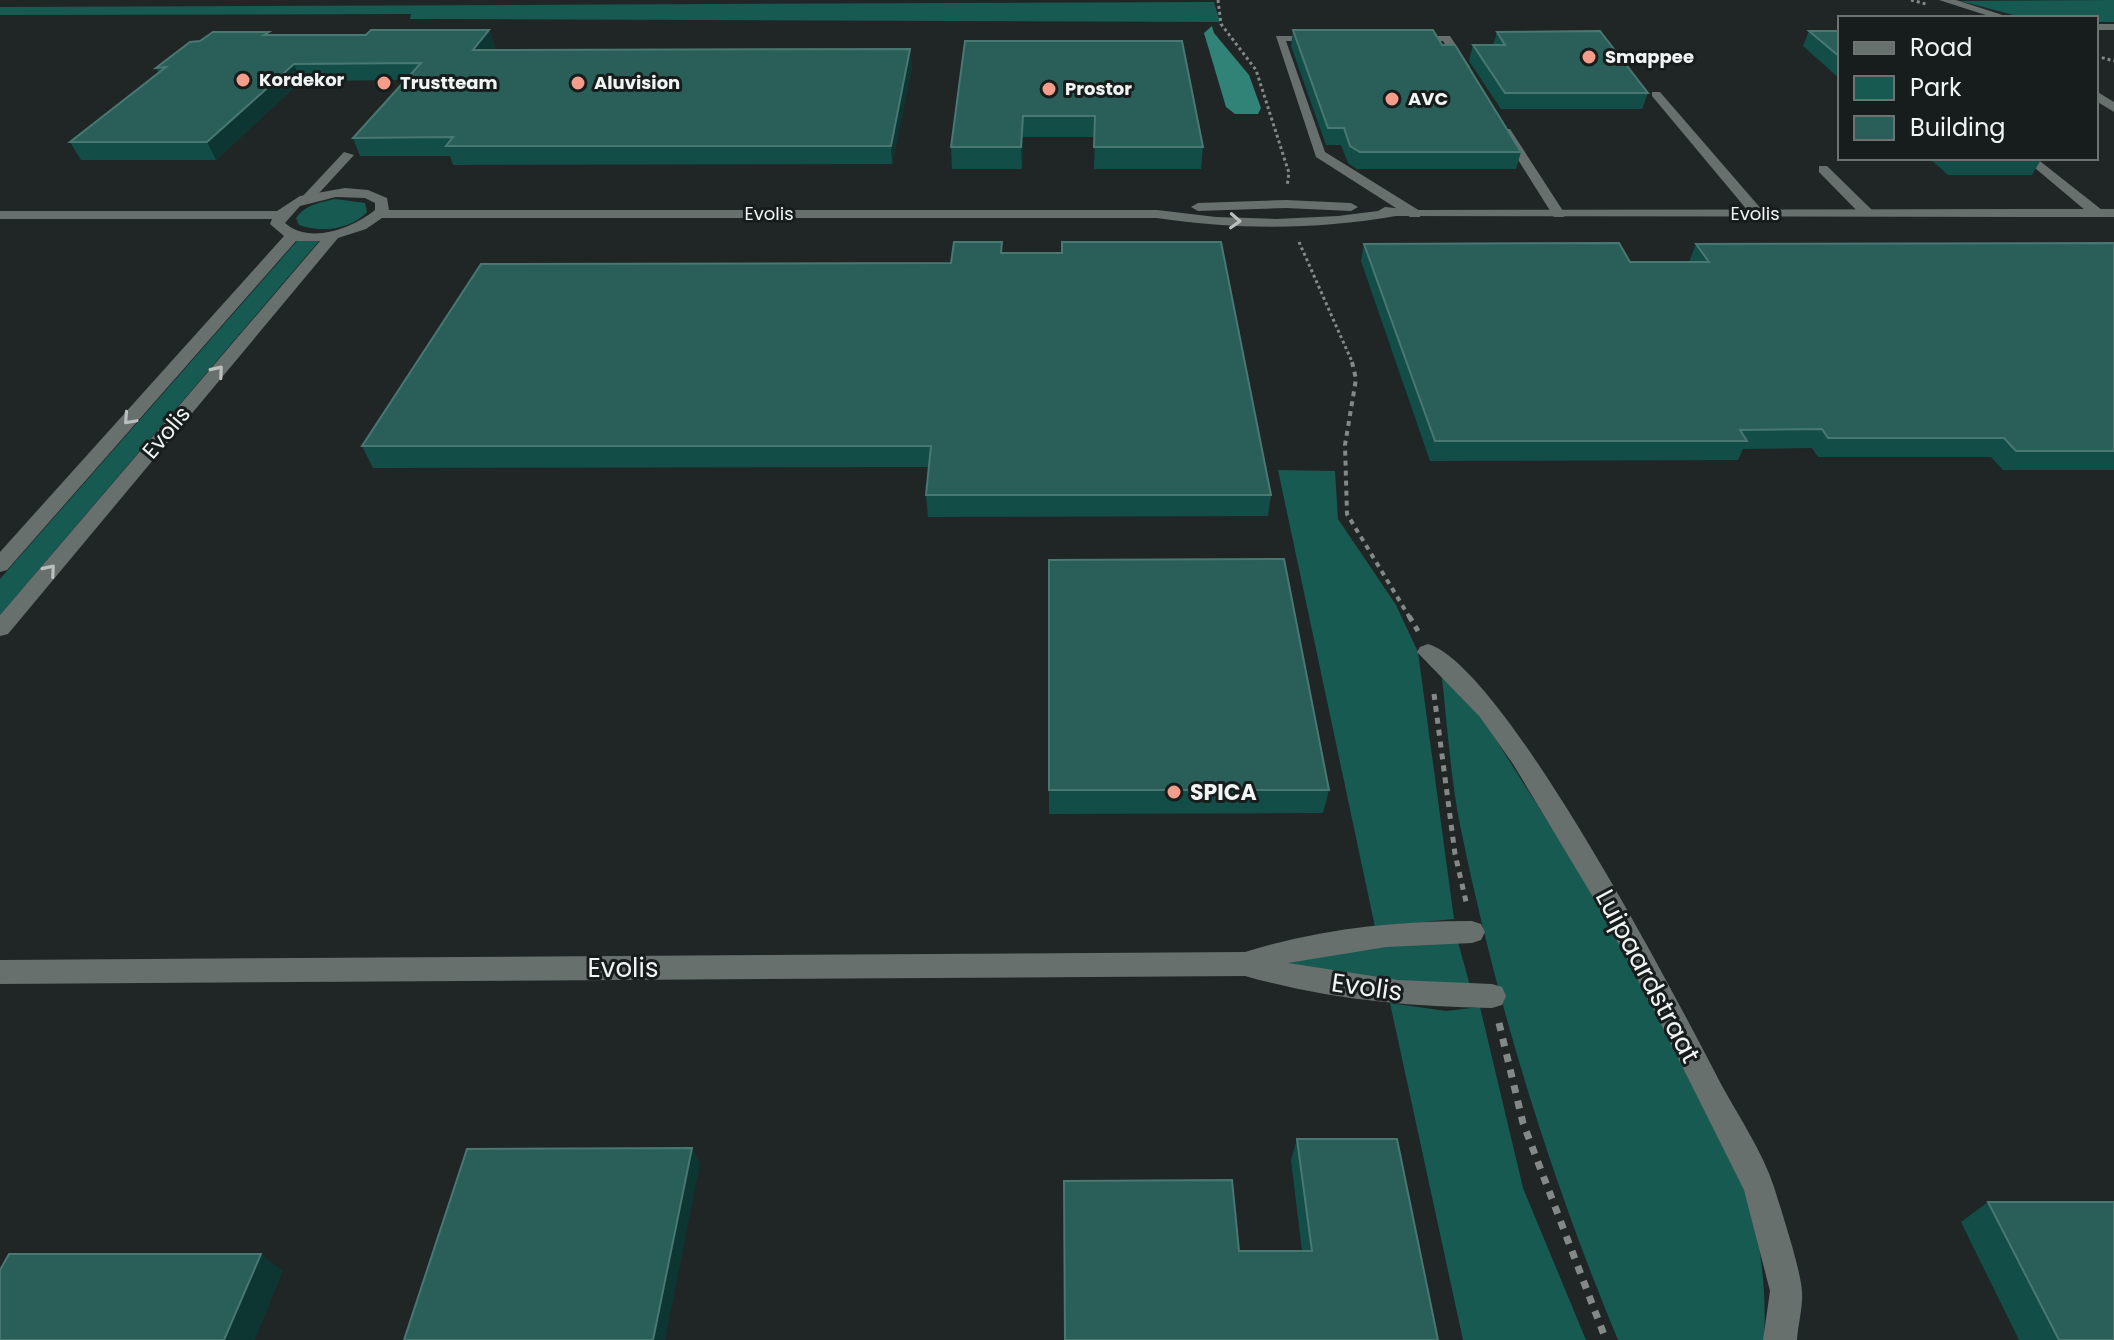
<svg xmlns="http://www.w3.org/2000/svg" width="2114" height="1340" viewBox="0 0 2114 1340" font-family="Poppins,sans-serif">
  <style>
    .green { fill: #165a51 }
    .water { fill: #318277 }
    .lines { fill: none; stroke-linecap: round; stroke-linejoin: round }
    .path-far3 { stroke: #848988; stroke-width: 3; stroke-dasharray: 3 3; stroke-linecap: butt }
    .path-far2 { stroke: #848988; stroke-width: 4; stroke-dasharray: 5 5; stroke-linecap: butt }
    .path-far1 { stroke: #848988; stroke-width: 5; stroke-dasharray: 6 6; stroke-linecap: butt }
    .path { stroke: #848988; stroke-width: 7; stroke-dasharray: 8 8; stroke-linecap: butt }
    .service { fill: #68706e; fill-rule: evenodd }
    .minor { fill: #68706e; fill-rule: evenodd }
    .wall { fill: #124e47 }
    .shaded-wall { fill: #0d3632 }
    .building { fill: #2a5f59; stroke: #497772; stroke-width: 2 }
    .oneway { stroke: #babfbe }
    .poi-dot { fill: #f49d8b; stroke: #171d1c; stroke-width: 3 }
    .labels { text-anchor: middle; stroke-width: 6; stroke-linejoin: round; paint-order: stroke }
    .far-poi-label { font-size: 18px; font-weight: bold; fill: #f0f4f3; stroke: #171d1c; text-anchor: start }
    .far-street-label { font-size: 18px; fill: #f0f4f3; stroke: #171d1c }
    .street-label { font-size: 22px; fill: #f0f4f3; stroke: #171d1c }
    .poi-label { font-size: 22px; font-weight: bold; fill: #f0f4f3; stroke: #171d1c; text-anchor: start }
    .near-street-label { font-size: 26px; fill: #f0f4f3; stroke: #171d1c }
  </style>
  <rect width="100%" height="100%" fill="#202625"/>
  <!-- green -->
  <g class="green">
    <polygon points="2114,0 2114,22 2096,22 2096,18 2025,18 1960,1"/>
    <polygon points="1214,2 1220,22 410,19 411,14 0,15 0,7"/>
    <path d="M335,199L365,203L367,212C350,230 321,233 299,225L296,218C305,205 320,202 335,199Z"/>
    <polygon points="297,241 319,241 0,615 0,579"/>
    <polygon points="1278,470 1335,471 1338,519 1396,605 1418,652 1454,919 1375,927"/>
    <path d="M1441,669L1479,713L1602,907L1748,1192C1760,1241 1767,1289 1764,1340H1618C1549,1174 1496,1002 1460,825C1450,774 1447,720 1441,669Z"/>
    <polygon points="1458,942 1470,986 1385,981 1286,963 1378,947"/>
    <polygon points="1390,1003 1446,1011 1480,1007 1523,1188 1586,1340 1463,1340"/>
  </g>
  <!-- water -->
  <polygon class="water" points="1212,26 1214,33 1249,75 1261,108 1258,114 1235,114 1226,107 1204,33"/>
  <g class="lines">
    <!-- path-far3 -->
    <g class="path-far3">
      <polyline points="1218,0 1221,24 1256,70 1289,173 1287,186"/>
      <polyline points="1911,0 1926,4"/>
      <polyline points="2096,56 2114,61"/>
      <polyline points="1299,242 1353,364"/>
    </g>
    <!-- path-far2 -->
    <polyline class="path-far2" points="1352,362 1356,379 1345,445 1347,514 1410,618"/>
    <!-- path-far1 -->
    <g class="path-far1">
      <polyline points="1409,616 1418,631"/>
      <polyline points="1434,694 1455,854 1467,906"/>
    </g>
    <!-- path -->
    <polyline class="path" points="1499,1023 1523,1123 1606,1340"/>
    <!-- service -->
    <g class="service">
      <polygon points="1276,36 1320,36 1320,40 1316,41 1286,41 1325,152 1420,211 1420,217 1410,217 1316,157"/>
      <polygon points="1408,36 1450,36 1470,67 1461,69 1443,41 1412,41 1408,40"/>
      <polygon points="1652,92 1660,92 1763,211 1763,217 1753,217 1652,96"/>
      <polygon points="1502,129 1510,129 1565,214 1564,217 1554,217 1500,131"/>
      <polygon points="344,152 354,155 310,203 302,203 302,197"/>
      <polygon points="2023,158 2036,158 2102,210 2102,216 2092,216"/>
      <polygon points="1819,166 1827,166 1872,210 1872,216 1862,216 1819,172"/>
    </g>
    <!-- minor -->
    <g class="minor">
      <polygon points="1939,0 1956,0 2012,18 1995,18"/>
      <rect x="2096" y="24" width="18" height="6"/>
      <polygon points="2096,91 2114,102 2114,112 2096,101"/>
      <path d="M345,188L368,190L387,198L389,210H1157L1216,217L1277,219L1338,216L1378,211L1385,207L1415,210L2114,209V217L1396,216C1316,230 1237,230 1157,218H382L366,229L338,238L8,634L0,636V615L320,241H296L7,570L0,572V552L284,236L270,224L272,219H0V211H277L300,196ZM336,197L365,198L375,203V210C353,228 309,245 285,223L300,206Z"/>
      <polygon points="1286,200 1351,203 1358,207 1351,211 1286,208 1198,211 1191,207 1198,203"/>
      <path d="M1428,644C1505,667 1679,1003 1721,1084C1739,1117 1762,1151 1774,1187C1781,1210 1801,1270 1802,1292C1803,1307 1798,1325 1797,1340H1763L1770,1291L1744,1190L1655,1012L1599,907L1513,764L1480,717L1417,652L1420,647Z"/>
      <path d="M1472,921L1481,924L1485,932L1481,940L1472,943L1386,947L1288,963L1398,980L1492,984L1502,987L1506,996L1502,1005L1492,1008C1408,1007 1326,999 1245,976L0,984V960L1245,952C1319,929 1394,921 1472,921Z"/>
    </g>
  </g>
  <!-- wall -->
  <g class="wall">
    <polygon points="489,30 495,47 492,50 912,66 892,164 453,165 450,156 360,156 353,138 405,80 301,81 216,160 81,160 70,142 159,73 156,68 200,41 271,35 366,35"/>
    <polygon points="1293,30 1442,45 1521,152 1516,169 1357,169 1348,163 1341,145 1326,145 1291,46"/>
    <polygon points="1809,31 1840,31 1840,79 1803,46"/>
    <polygon points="1497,32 1648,93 1642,109 1501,109 1469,61 1473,45 1493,45"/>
    <polygon points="965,41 1203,147 1201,169 1094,169 1095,137 1023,137 1022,169 952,169 951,147"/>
    <polygon points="1929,158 2042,158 2032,175 1948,175"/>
    <polygon points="2114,243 2114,470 2003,470 1991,457 1818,457 1812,448 1743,449 1738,460 1430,461 1361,261 1364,244 1630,262 1689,262 1696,244"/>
    <polygon points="1002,253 1062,253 1271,495 1268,516 928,517 926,495 929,467 373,468 362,446 951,263"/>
    <polygon points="1049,560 1329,790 1323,813 1049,814"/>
    <polygon points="1297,1139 1438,1340 1302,1251 1291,1160"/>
    <polygon points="1988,1202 2114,1340 2019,1340 1961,1222"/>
  </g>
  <!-- shaded-wall -->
  <g class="shaded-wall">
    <polygon points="489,30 495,47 478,67 473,50"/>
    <polygon points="910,49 912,66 892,164 891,146"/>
    <polygon points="294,64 301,81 216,160 207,142"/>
    <polygon points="1023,116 1023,137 1022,169 1021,147"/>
    <polygon points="692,1148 700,1164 665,1340 653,1340"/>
    <polygon points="261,1254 283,1271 255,1340 224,1340"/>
  </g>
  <!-- building -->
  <g class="building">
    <polygon points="371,30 489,30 473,50 910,49 891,146 446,146 453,137 353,138 421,63 294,64 207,142 70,142 166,67 156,68 190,42 200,41 213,32 269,32 264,35 366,35"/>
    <polygon points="1293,30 1433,30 1442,45 1455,45 1521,152 1360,152 1350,146 1344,128 1328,128"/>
    <polygon points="1600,31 1648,93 1505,93 1473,45 1505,45 1497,32"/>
    <polygon points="1809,31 1840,31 1840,57"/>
    <polygon points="965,41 1182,41 1203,147 1094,147 1095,116 1023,116 1021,147 951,147"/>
    <polygon points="954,242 1002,242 1001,253 1062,253 1062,242 1221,242 1271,495 926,495 931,446 362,446 481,264 951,263"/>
    <polygon points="1619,243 1630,262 1709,262 1696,244 2114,243 2114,451 2016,451 2004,438 1828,438 1822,429 1740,430 1747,441 1435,441 1364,244"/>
    <polygon points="1284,559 1329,790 1049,790 1049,560"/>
    <polygon points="1297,1139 1397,1139 1438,1340 1065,1340 1064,1181 1232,1180 1239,1251 1312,1251"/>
    <polygon points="692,1148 653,1340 404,1340 467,1149"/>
    <polygon points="1988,1202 2114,1202 2114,1340 2059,1340"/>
    <polygon points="9,1254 261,1254 224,1340 0,1340 0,1270"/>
  </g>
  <!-- one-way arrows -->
  <defs><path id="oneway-chevron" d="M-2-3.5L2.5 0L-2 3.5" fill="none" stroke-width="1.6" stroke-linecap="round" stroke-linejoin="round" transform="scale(2)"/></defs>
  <g class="oneway">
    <use href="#oneway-chevron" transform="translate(1235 221) rotate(3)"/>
    <use href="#oneway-chevron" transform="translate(218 371) rotate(-50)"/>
    <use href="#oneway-chevron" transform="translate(129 419) rotate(132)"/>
    <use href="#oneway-chevron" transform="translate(50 570) rotate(-50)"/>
  </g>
  <!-- markers -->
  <g class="poi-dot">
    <circle cx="1589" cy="57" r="8"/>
    <circle cx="243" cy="80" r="8"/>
    <circle cx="384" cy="83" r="8"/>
    <circle cx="578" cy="83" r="8"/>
    <circle cx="1049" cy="89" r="8"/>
    <circle cx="1392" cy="99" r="8"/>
    <circle cx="1174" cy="792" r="8"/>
  </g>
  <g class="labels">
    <!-- far-poi labels -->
    <g class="far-poi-label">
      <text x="1605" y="63">Smappee</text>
      <text x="259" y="86">Kordekor</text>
      <text x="400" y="89">Trustteam</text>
      <text x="594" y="89">Aluvision</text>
      <text x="1065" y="95">Prostor</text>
      <text x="1408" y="105">AVC</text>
    </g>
    <!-- far-street labels -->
    <g class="far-street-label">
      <text x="769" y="220">Evolis</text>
      <text x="1755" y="220">Evolis</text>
    </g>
    <!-- street labels -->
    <g class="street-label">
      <text transform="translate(166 432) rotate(-50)" y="8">Evolis</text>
    </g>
    <!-- poi labels -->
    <g class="poi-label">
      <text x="1190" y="800">SPICA</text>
    </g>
    <!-- near-street labels -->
    <g class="near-street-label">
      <text x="623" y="977">Evolis</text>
      <text transform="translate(1648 976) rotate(62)" y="9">Luipaardstraat</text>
      <text transform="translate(1367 987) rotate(8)" y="9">Evolis</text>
    </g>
  </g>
  <!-- legend -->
  <rect x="1838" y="16" width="260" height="144" fill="#171d1c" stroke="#6e7372" stroke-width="2"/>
  <rect x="1854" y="42" width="40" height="12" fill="#68706e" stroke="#6e7372" stroke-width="2"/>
  <text x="1910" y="56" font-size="24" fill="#f0f4f3">Road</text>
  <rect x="1854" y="76" width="40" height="24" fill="#165a51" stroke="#6e7372" stroke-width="2"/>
  <text x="1910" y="96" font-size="24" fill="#f0f4f3">Park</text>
  <rect x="1854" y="116" width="40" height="24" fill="#2a5f59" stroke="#6e7372" stroke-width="2"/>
  <text x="1910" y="136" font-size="24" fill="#f0f4f3">Building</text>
</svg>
